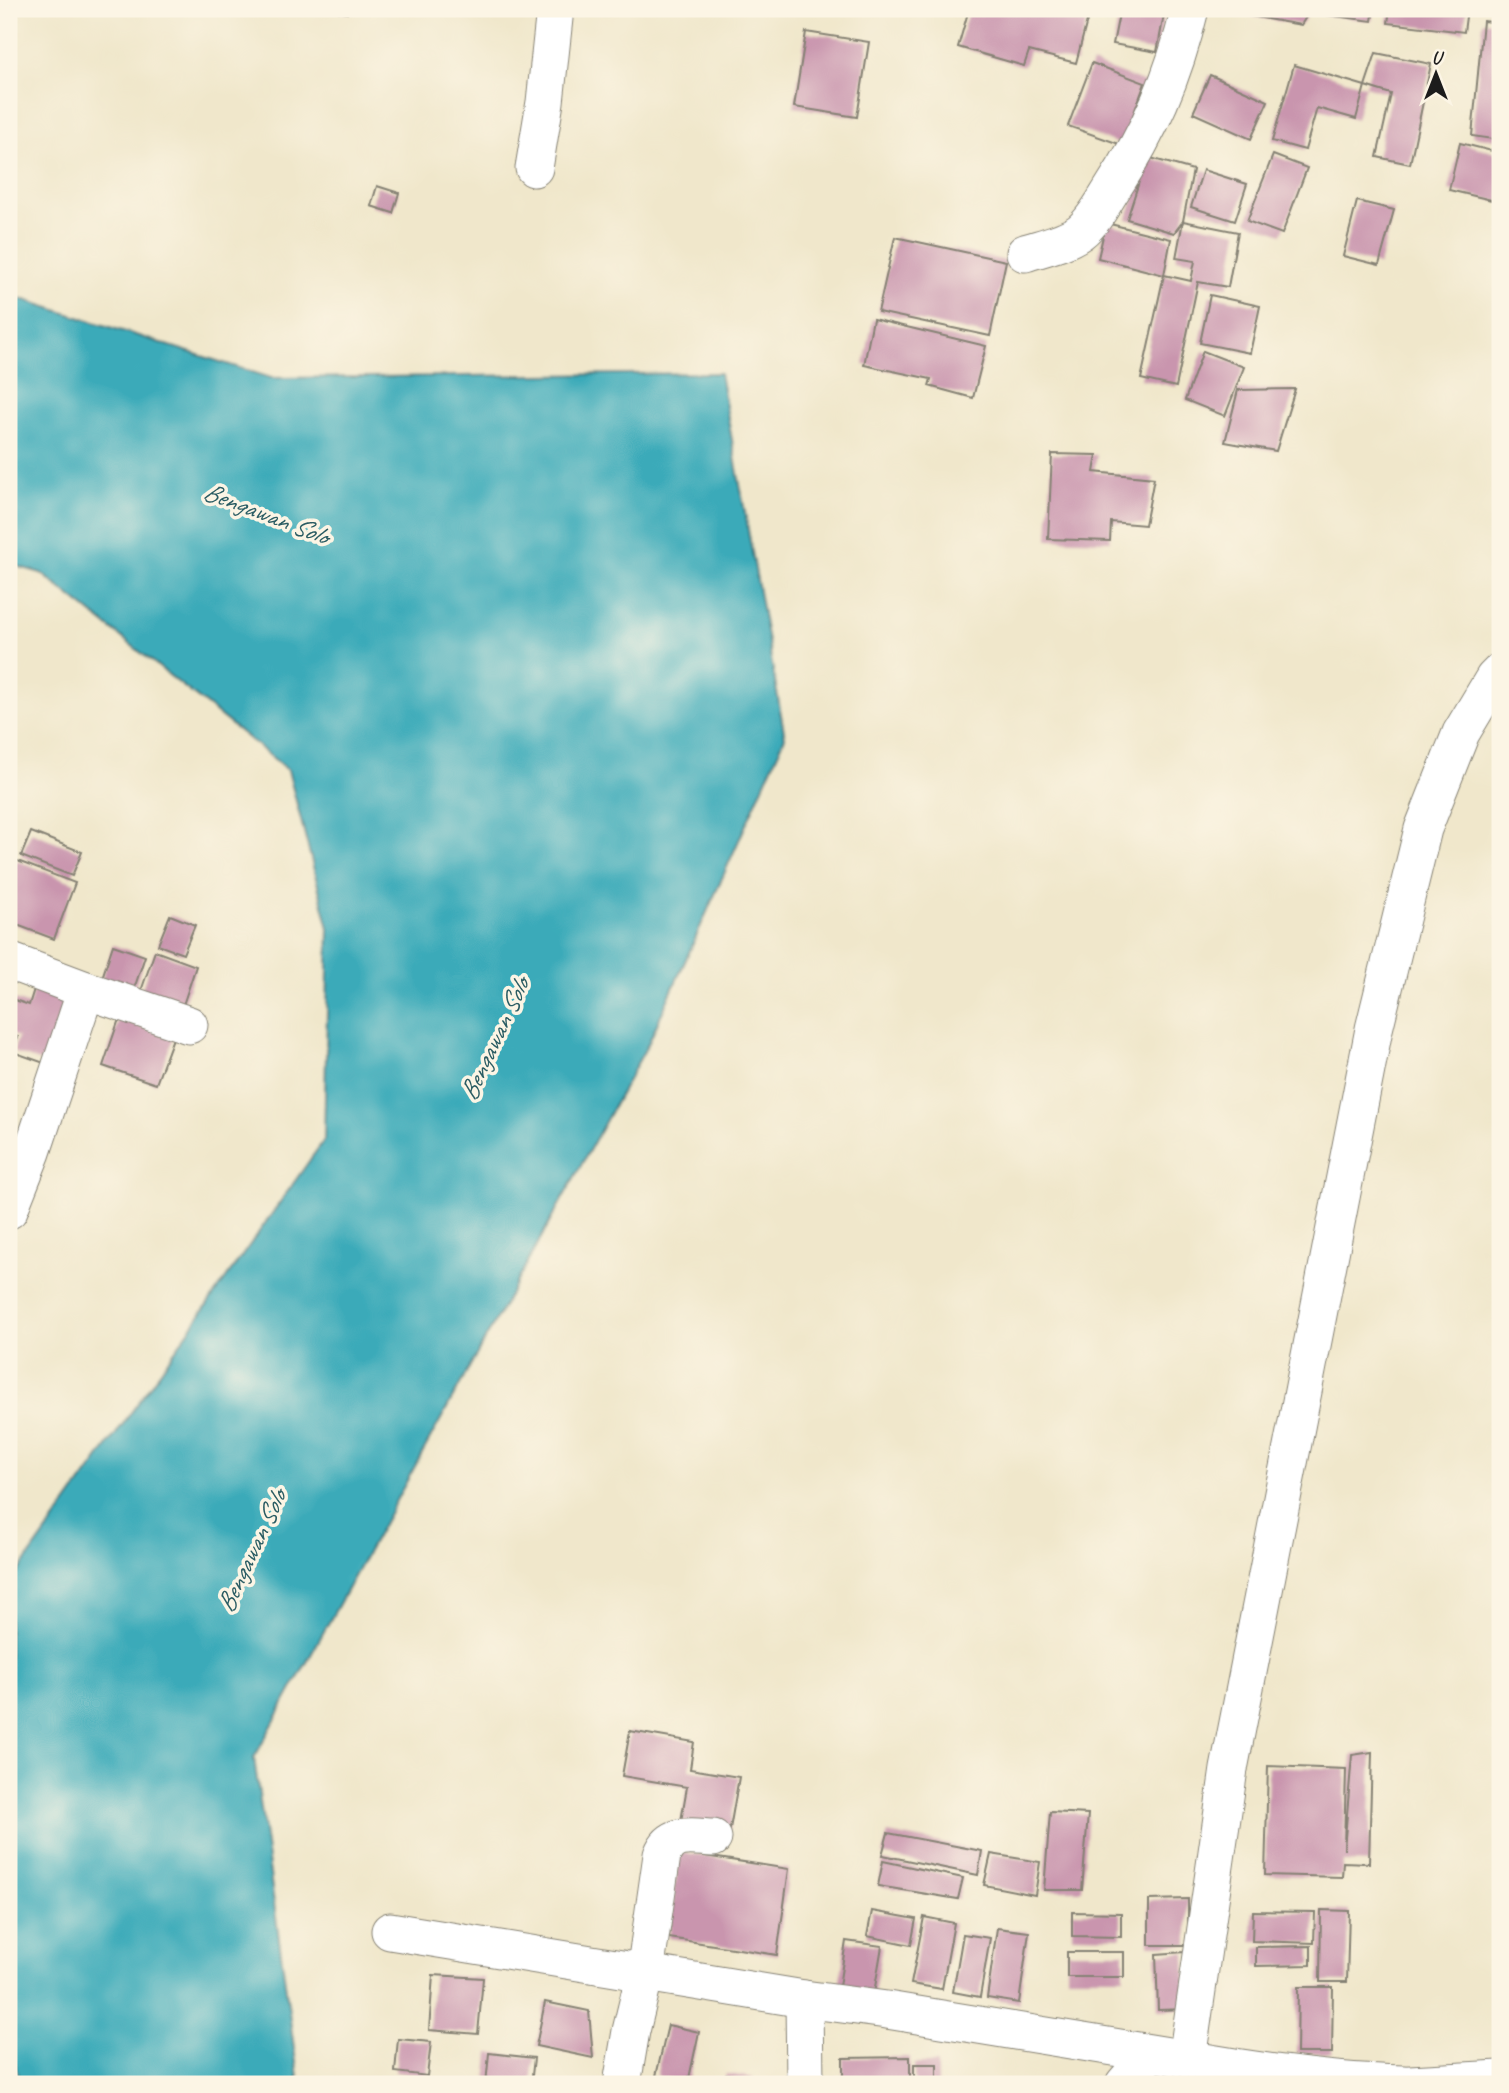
<svg xmlns="http://www.w3.org/2000/svg" width="1509" height="2093" viewBox="0 0 1509 2093" font-family="Caveat,sans-serif">
  <style>
    .water { fill: #3baab9; stroke: #2c636a; stroke-width: 2 }
    .building { fill: #c995ae }
    .lines { fill: none; stroke-linecap: round; stroke-linejoin: round }
    .minor-casing { stroke: #868274; stroke-width: 39 }
    .minor { stroke: #fff; stroke-width: 37 }
    .labels { text-anchor: middle; stroke-width: 7; stroke-linejoin: round; paint-order: stroke }
    .water-label { font-size: 26px; font-style: italic; fill: #2a5c63; stroke: #fcf5e5 }
  </style>
  <rect width="100%" height="100%" fill="#fcf5e5"/>
  <filter id="ink" filterUnits="userSpaceOnUse"><feTurbulence type="fractalNoise" baseFrequency=".0143" numOctaves="2"/><feDisplacementMap in="SourceGraphic" scale="14" xChannelSelector="R" yChannelSelector="G"/><feConvolveMatrix kernelMatrix="1 2 1 2 8 2 1 2 1" color-interpolation-filters="sRGB"/></filter>
  <filter id="wash" filterUnits="userSpaceOnUse"><feTurbulence type="fractalNoise" baseFrequency=".00686" numOctaves="4" result="noise"/><feDisplacementMap in="SourceGraphic" scale="28" xChannelSelector="R" yChannelSelector="G"/><feGaussianBlur stdDeviation="1.57" result="paint"/><feColorMatrix in="noise" values="0 0 0 0 0 0 0 0 0 0 0 0 0 0 0 0 0 1.4 0 .05"/><feComposite in="paint" operator="in"/></filter>
  <g filter="url(#wash)">
    <rect width="100%" height="100%" fill="#f0e7cb"/>
    <!-- water -->
    <polygon class="water" points="9,295 271,378 720,373 785,737 649,1042 254,1758 299,2084 19,2084 9,2032 9,1585 324,1140 329,928 288,770 41,573 9,564"/>
    <g id="blocks">
      <!-- building -->
      <g class="building">
        <polygon points="329,9 348,9 347,13"/>
        <polygon points="969,9 1090,9 1076,63 1029,51 1024,66 958,47"/>
        <polygon points="1120,9 1165,9 1157,52 1113,44"/>
        <polygon points="1251,9 1311,9 1301,25 1250,16"/>
        <polygon points="1319,9 1374,9 1372,21 1318,14"/>
        <polygon points="1390,9 1467,9 1464,32 1388,23"/>
        <polygon points="1483,21 1500,23 1500,140 1472,136"/>
        <polygon points="806,32 869,42 857,117 794,107"/>
        <polygon points="1376,53 1431,64 1410,164 1377,157 1391,94 1365,86"/>
        <polygon points="1092,63 1145,83 1122,145 1068,126"/>
        <polygon points="1294,65 1365,86 1356,119 1317,108 1305,150 1272,141"/>
        <polygon points="1210,75 1268,101 1251,139 1193,113"/>
        <polygon points="1460,143 1500,153 1500,202 1449,190"/>
        <polygon points="1273,155 1307,168 1282,234 1247,221"/>
        <polygon points="1147,157 1193,170 1183,221 1174,233 1127,219"/>
        <polygon points="1203,170 1247,184 1235,221 1191,207"/>
        <polygon points="377,186 399,193 393,213 371,206"/>
        <polygon points="1357,201 1394,210 1379,265 1343,256"/>
        <polygon points="1183,221 1238,232 1228,287 1198,282 1176,387 1141,379 1164,275 1191,281 1195,261 1176,258"/>
        <polygon points="1106,223 1171,239 1164,275 1098,258"/>
        <polygon points="895,237 1006,261 990,336 878,312"/>
        <polygon points="1210,295 1260,306 1250,353 1200,343"/>
        <polygon points="873,319 986,346 973,398 929,386 931,379 864,365"/>
        <polygon points="1203,351 1244,367 1225,416 1185,400"/>
        <polygon points="1295,389 1276,451 1225,442 1238,390"/>
        <polygon points="1052,454 1097,455 1094,472 1154,478 1145,525 1111,522 1110,541 1048,539"/>
        <polygon points="31,832 82,852 72,876 21,856"/>
        <polygon points="15,860 75,883 54,939 9,922 9,877"/>
        <polygon points="170,915 195,925 183,954 158,945"/>
        <polygon points="113,945 145,956 133,992 101,981"/>
        <polygon points="155,951 196,966 183,1005 141,991"/>
        <polygon points="34,989 65,1000 44,1063 13,1052 18,1037 9,1033 9,998 29,1005"/>
        <polygon points="119,1019 173,1038 156,1084 103,1066"/>
        <polygon points="630,1731 694,1742 690,1769 739,1777 730,1829 681,1821 687,1787 622,1776"/>
        <polygon points="1372,1752 1369,1863 1343,1862 1342,1877 1265,1875 1268,1766 1346,1769 1344,1850 1352,1755"/>
        <polygon points="1050,1812 1088,1814 1082,1890 1044,1890"/>
        <polygon points="888,1833 982,1851 978,1875 882,1855"/>
        <polygon points="679,1852 789,1869 777,1955 669,1938"/>
        <polygon points="991,1854 1040,1862 1035,1895 984,1885"/>
        <polygon points="883,1861 963,1878 958,1899 878,1886"/>
        <polygon points="1188,1899 1188,1945 1149,1945 1149,1900"/>
        <polygon points="1321,1910 1349,1911 1347,1982 1320,1982"/>
        <polygon points="872,1911 916,1919 911,1945 867,1936"/>
        <polygon points="1253,1911 1315,1912 1314,1943 1252,1941"/>
        <polygon points="1072,1912 1121,1913 1121,1937 1072,1936"/>
        <polygon points="924,1917 954,1923 942,1989 911,1984"/>
        <polygon points="997,1928 1029,1932 1019,2003 987,1998"/>
        <polygon points="963,1934 990,1938 980,1997 953,1992"/>
        <polygon points="846,1941 882,1946 873,1999 838,1993"/>
        <polygon points="1311,1946 1311,1965 1256,1966 1256,1947"/>
        <rect x="1067" y="1952" width="57" height="25"/>
        <polygon points="1185,1952 1187,2009 1158,2010 1156,1954"/>
        <polygon points="433,1975 483,1978 478,2034 429,2030"/>
        <polygon points="1298,1987 1333,1987 1332,2053 1297,2053"/>
        <polygon points="545,2002 589,2011 593,2058 536,2046"/>
        <polygon points="668,2025 699,2032 688,2083 656,2076"/>
        <polygon points="398,2039 431,2042 427,2076 395,2072"/>
        <polygon points="489,2053 534,2058 531,2084 486,2084"/>
        <polygon points="910,2057 910,2084 843,2084 843,2058"/>
        <rect x="914" y="2064" width="23" height="20"/>
        <polygon points="726,2074 754,2078 753,2084 724,2084"/>
      </g>
    </g>
  </g>
  <g filter="url(#ink)">
    <use href="#blocks" fill-opacity="0" stroke="#868274" stroke-width="2"/>
    <g class="lines">
      <defs>
        <g id="minor">
          <polyline points="534,168 545,102 555,9"/>
          <path d="M1025,253C1044,247 1064,243 1080,232C1094,221 1103,203 1112,189C1150,131 1174,76 1190,9"/>
          <polyline points="9,961 86,990 189,1025"/>
          <polyline points="9,1210 32,1152 86,990"/>
          <polyline points="390,1931 804,1999 887,2010 1187,2059 1229,1769 1374,1029 1423,829 1461,733 1494,678 1500,672"/>
          <polyline points="804,1999 805,2084"/>
          <path d="M1187,2059C1259,2072 1331,2082 1404,2084"/>
          <path d="M622,2084L631,2031L645,1973L662,1855C671,1831 692,1837 713,1838"/>
          <polyline points="1124,2084 1149,2055"/>
          <polyline points="1410,2084 1500,2079"/>
        </g>
      </defs>
      <!-- minor casing -->
      <use href="#minor" class="minor-casing"/>
      <!-- minor -->
      <use href="#minor" class="minor"/>
    </g>
  </g>
  <g class="labels">
    <!-- water labels -->
    <g class="water-label">
      <text transform="translate(266 513) rotate(21)" y="9">Bengawan Solo</text>
      <text transform="translate(494 1039) rotate(-65)" y="9">Bengawan Solo</text>
      <text transform="translate(251 1551) rotate(-65)" y="9">Bengawan Solo</text>
    </g>
  </g>
  <!-- margin -->
  <rect width="1509" height="2093" fill="none" stroke="#fcf5e5" stroke-width="35"/>
  <!-- north arrow -->
  <g transform="translate(1436 74)" stroke="#fcf5e5" stroke-width="5" paint-order="stroke">
  <path d="M0-5L12 26L0 18L-12 26Z" fill="#1c1c1c"/>
  <text y="-10" font-size="19" font-weight="bold" text-anchor="middle" fill="#1c1c1c">U</text>
  </g>
</svg>
